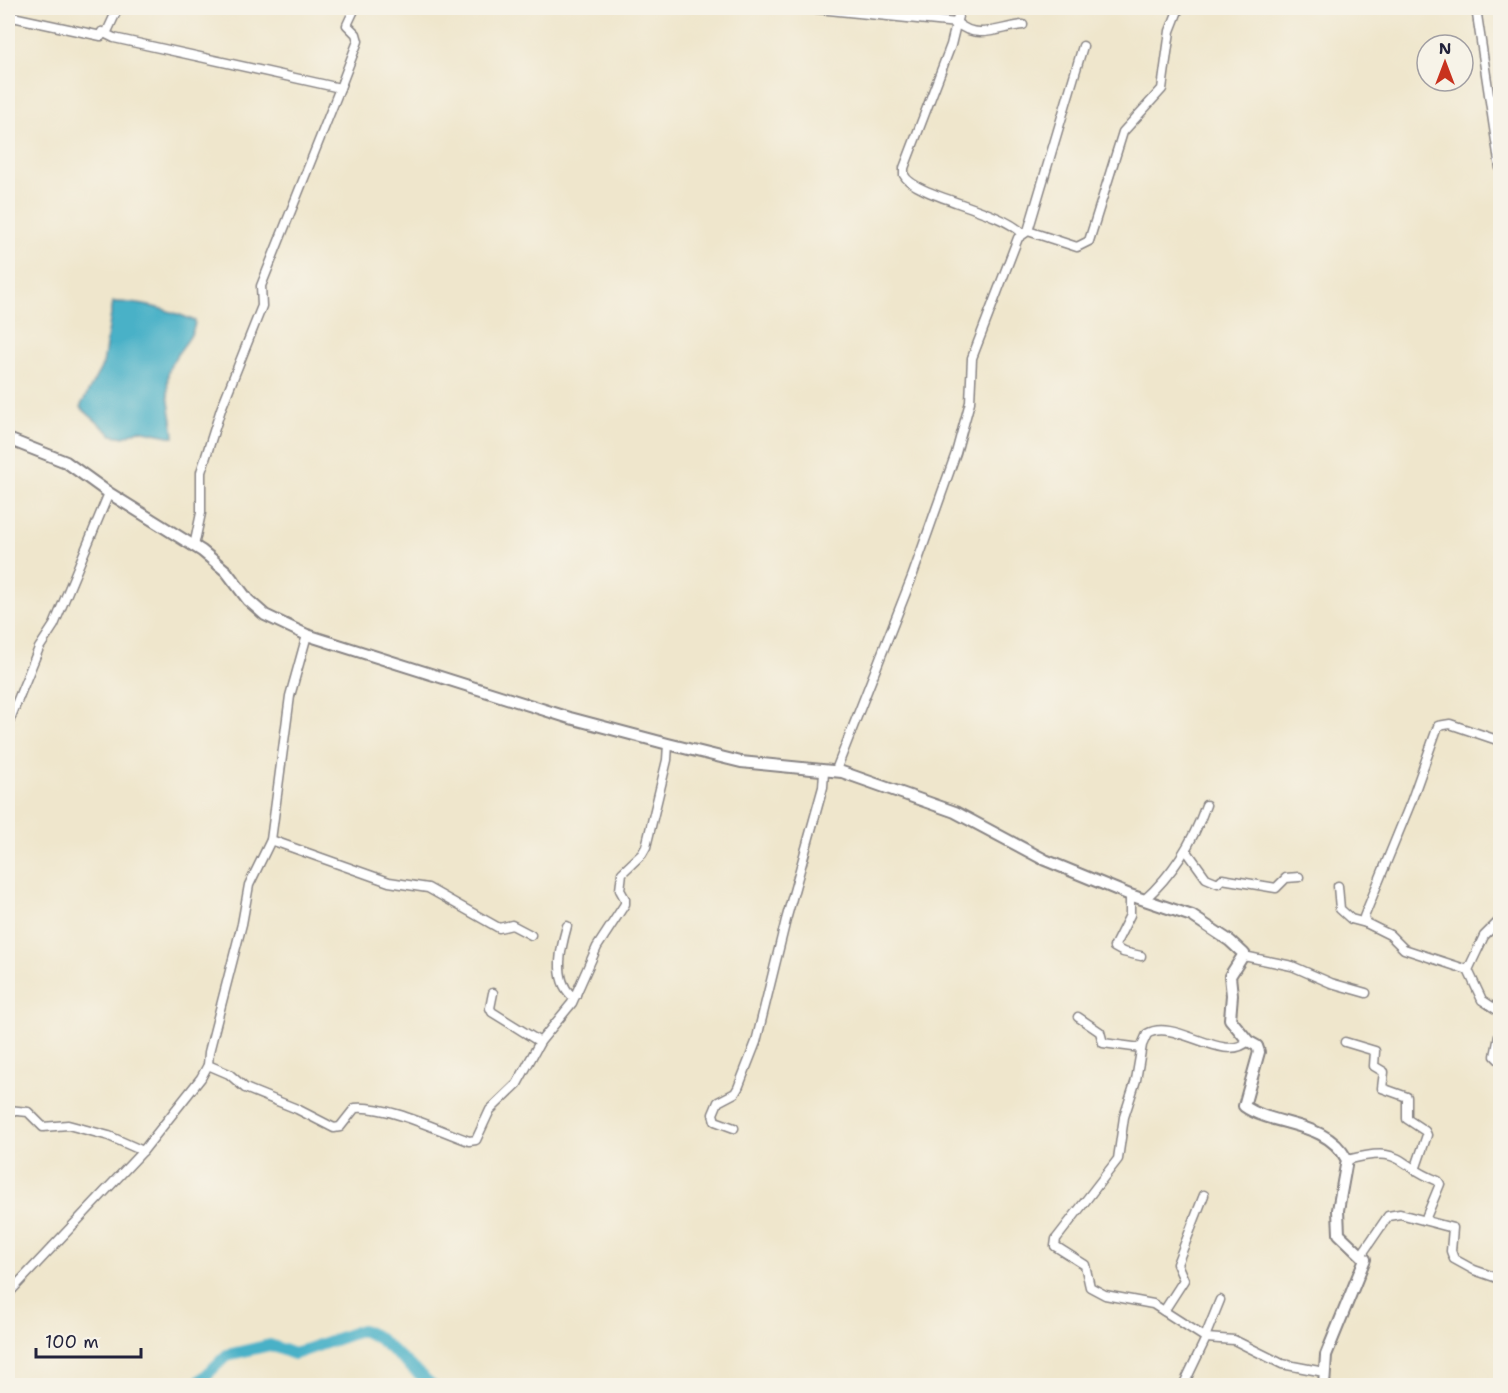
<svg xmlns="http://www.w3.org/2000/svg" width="1508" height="1393" viewBox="0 0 1508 1393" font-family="'Shantell Sans',sans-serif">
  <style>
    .water { fill: #48b1c7; stroke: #356a81; stroke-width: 1.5 }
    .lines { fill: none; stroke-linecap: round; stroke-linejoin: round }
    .river { stroke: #48b1c7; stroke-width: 12 }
    .minor-casing { stroke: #888484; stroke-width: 11 }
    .tertiary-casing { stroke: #888484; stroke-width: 14 }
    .minor { stroke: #fff; stroke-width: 8 }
    .tertiary { stroke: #fff; stroke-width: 10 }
  </style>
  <rect width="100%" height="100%" fill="#f7f3e8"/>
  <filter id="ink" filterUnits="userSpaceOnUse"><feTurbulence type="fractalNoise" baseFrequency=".0167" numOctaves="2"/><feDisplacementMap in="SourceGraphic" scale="12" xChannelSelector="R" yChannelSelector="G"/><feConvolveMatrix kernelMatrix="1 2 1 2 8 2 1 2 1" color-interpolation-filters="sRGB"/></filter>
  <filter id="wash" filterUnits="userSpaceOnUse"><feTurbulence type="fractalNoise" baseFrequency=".008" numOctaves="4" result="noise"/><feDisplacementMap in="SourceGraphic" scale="24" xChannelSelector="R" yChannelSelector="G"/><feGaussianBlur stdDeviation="1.35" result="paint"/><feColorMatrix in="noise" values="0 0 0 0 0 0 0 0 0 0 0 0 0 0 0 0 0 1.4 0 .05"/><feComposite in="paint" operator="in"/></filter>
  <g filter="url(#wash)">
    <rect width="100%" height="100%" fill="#efe6cc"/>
    <!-- water -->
    <path class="water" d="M113,302C141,302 170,310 195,321C194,340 174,352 169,370C164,390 173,417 174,437L139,430L124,437L112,435L80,407L103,364Z"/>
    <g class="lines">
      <!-- river -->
      <polyline class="river" points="195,1386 227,1355 270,1345 294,1354 362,1330 377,1337 433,1386"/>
    </g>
  </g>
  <g filter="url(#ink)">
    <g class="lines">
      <defs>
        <g id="minor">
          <path d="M809,8L957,23C977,41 1000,27 1023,25"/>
          <path d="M960,8L951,45L904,168V175C914,196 998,209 1022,233"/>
          <polyline points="1476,8 1500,168"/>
          <polyline points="8,16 101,36 102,32 106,34 118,8"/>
          <polyline points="102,32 114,38 340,88 261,286 262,306 221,409 201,472 201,513 194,546"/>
          <polyline points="340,88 358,41 356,34 347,25 355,8"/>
          <polyline points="1028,231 1083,46"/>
          <polyline points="8,724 39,648 54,625 109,493"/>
          <polyline points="1500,741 1450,724 1438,726 1411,802 1364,917 1366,923 1390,935 1404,949 1468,970 1484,936 1500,920"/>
          <polyline points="836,770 912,577 956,453 970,402 972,358 1018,238 1028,231 1077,247 1089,241 1123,132 1162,89 1170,31 1179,8"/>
          <polyline points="271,840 389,882 428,888 499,928 512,925 531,935"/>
          <polyline points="1186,850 1206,878 1218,883 1222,879 1276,888 1286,878 1299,877"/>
          <polyline points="1338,886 1340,909 1351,919 1366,923"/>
          <polyline points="1130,895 1130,915 1114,947 1123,952 1141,956"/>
          <path d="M1144,900C1173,874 1193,842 1206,805"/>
          <path d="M567,926C561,947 553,978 571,995H576"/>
          <polyline points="1244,956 1292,966 1331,983 1366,993"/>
          <polyline points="1468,970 1482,1000 1500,1012"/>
          <polyline points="493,993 490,1008 492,1012 540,1042"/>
          <polyline points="1078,1017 1100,1032 1103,1043 1141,1048"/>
          <polyline points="1500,1031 1495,1056 1500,1061"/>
          <path d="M1248,1041C1224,1065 1174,1017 1147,1034L1142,1045L1136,1080L1124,1117L1118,1159L1056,1239L1055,1246L1085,1265L1090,1287L1105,1295L1153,1304L1206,1338L1234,1340L1282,1364L1324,1372"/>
          <polyline points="1345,1042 1375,1051 1374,1066 1384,1072 1382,1088 1407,1097 1407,1119 1425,1131 1427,1135 1415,1170"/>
          <path d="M208,1065L229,1074L245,1088L297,1109L334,1128L340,1127L355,1108C387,1105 438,1130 469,1141L476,1140L490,1110L517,1084L540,1042L572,1003L597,947L625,904V899L620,890L622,873L642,854L646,847L667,760L668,744"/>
          <polyline points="8,1110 28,1112 43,1127 68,1125 109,1136 143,1151"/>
          <polyline points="734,1128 715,1121 713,1114 718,1102 735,1093 738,1088 756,1042 786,920 823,787 824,772"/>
          <path d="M1347,1160C1403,1145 1393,1163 1438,1181L1440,1184L1425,1220"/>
          <polyline points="1362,1254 1388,1216 1400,1214 1453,1228 1451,1251 1454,1259 1474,1270 1500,1279"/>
          <polyline points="8,1294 143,1151 201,1078 208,1065 209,1052 242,924 249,885 271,840 290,696 307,635"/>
          <polyline points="1164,1311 1184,1280 1177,1264 1204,1195"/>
          <polyline points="1205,1337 1220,1300"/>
          <polyline points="1183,1386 1206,1338"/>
        </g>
        <path id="tertiary" d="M8,439L66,462L109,493L202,551L226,571L248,600L265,615L307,635L570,718L668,744L741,762L842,772L955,812L1045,860L1130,895L1192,916L1230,941L1244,954L1230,976L1232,995L1230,1019L1248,1041L1257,1046L1259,1052L1244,1106C1273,1127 1327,1120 1347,1160L1338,1210L1339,1234L1365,1259L1326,1355L1324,1386"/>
      </defs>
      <!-- minor casing -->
      <use href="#minor" class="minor-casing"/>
      <!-- tertiary casing -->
      <use href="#tertiary" class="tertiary-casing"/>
      <!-- minor -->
      <use href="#minor" class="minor"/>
      <!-- tertiary -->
      <use href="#tertiary" class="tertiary"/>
    </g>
  </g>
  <!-- margin -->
  <rect width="1508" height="1393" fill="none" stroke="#f7f3e8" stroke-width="30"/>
  <!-- north arrow -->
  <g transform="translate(1445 63)"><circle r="28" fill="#f7f3e8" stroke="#a29fa3" stroke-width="1.5"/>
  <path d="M0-4.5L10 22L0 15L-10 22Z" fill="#c8321e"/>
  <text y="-9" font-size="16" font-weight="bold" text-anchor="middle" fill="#22223b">N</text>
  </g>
  <!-- scale -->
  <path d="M36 1348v9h105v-9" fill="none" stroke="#22223b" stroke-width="3"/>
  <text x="45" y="1348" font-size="18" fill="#22223b" stroke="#f7f3e8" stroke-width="4.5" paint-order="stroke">100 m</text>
</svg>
